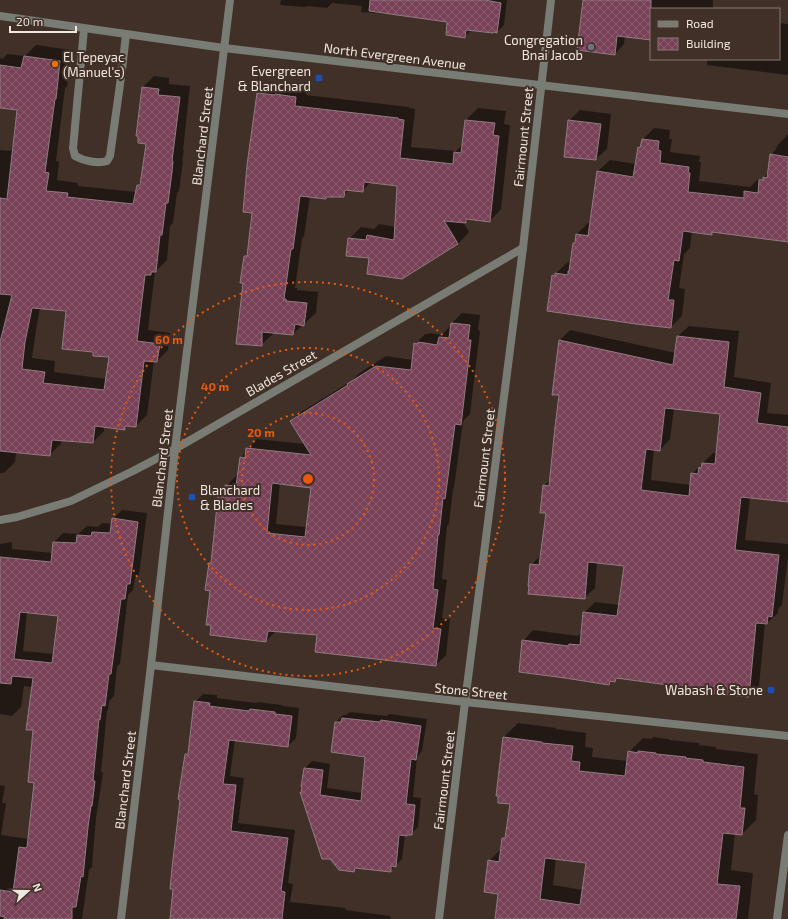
<svg xmlns="http://www.w3.org/2000/svg" width="788" height="919" viewBox="0 0 788 919" font-family="'Exo 2',sans-serif">
  <style>
    .shadow { fill: #0007; fill-rule: evenodd }
    .building { fill: url(#building-cross-hatch); stroke: #907b82; fill-rule: evenodd }
    .lines { fill: none; stroke-linecap: round; stroke-linejoin: round }
    .service { stroke: #787c74; stroke-width: 8 }
    .minor { stroke: #787c74; stroke-width: 8 }
    .tertiary { stroke: #787c74; stroke-width: 8 }
    .ring { fill: none; stroke: #e8590c; stroke-width: 2; stroke-dasharray: 2 4 }
    .worship-dot { fill: #6b7280; stroke: #403027; stroke-width: 1.5 }
    .food-dot { fill: #e8710a; stroke: #403027; stroke-width: 1.5 }
    .transit-dot { fill: #1a4fb4; stroke: #403027; stroke-width: 1.5 }
    .labels { text-anchor: middle; stroke-width: 4; stroke-linejoin: round; paint-order: stroke }
    .poi-label { font-size: 13px; fill: #f1e7e1; stroke: #403027; text-anchor: end }
    .street-label { font-size: 13px; fill: #f1e7e1; stroke: #403027 }
    .centre { fill: #e8590c; stroke: #403027; stroke-width: 2 }
    .ring-label { font-size: 12px; text-anchor: middle; font-weight: bold; fill: #e8590c; stroke: #403027; stroke-width: 4; stroke-linejoin: round; paint-order: stroke }
  </style>
  <defs>
    <pattern id="building-cross-hatch" width="8" height="8" patternUnits="userSpaceOnUse"><rect width="8" height="8" fill="#794157"/><path d="M0 0l8 8M0 8l8-8" fill="none" stroke="#8c5c6f"/></pattern>
  </defs>
  <rect width="100%" height="100%" fill="#403027"/>
  <!-- shadow -->
  <g class="shadow">
    <polygon points="281,0 507,0 504,25 497,32 472,30 465,36 448,21 389,13 387,14 361,12 362,6 332,3 327,8 307,6 305,7 280,5"/>
    <polygon points="584,0 713,0 713,9 651,9 651,39 625,36 624,44 615,54"/>
    <polygon points="779,23 788,24 788,75 707,65 707,59 779,59"/>
    <path d="M36,45L71,50L67,87L65,88L56,161L59,162L57,180L78,183V186L136,192L138,185L141,181L147,143L143,87L154,76L169,78V84L190,86L183,150H184L182,161H183L179,191L177,193L173,223L170,226L167,260L156,271H155L148,330L170,333L168,350L157,361H154L147,415L136,426H128L125,429L104,427V431L93,442L61,440V444L49,455L16,452L15,462L4,473H0V150L11,151L12,147L14,146L18,110L0,107V58L3,59L7,54L25,56ZM40,308L68,311L94,351L110,356L107,379L54,372L55,361L32,358L36,330Z"/>
    <path d="M269,82L286,84L288,83L307,86L306,95L409,107V108L415,109L411,147L456,151L463,144L466,120L478,108L506,111L504,124L510,125L501,209L490,221L469,219L466,222H463L469,232L458,244L402,278L370,258L349,239L361,227L374,229L379,224L396,227L398,185L371,182L362,191L350,189L343,196H328L326,198L310,196L304,236L302,239L295,288H297V290L318,292L316,313L293,334L273,332V334L261,345L244,282L245,256L248,252L253,212L258,94ZM443,217L458,242H456L441,218Z"/>
    <polygon points="580,110 611,114 607,149 596,159 569,121"/>
    <path d="M654,128L670,130L669,139H672L670,152L700,156L699,162H701L699,181L750,187L757,180L760,181L769,172L771,155L776,149L777,146L788,134V241L714,231L712,234L692,231L690,248L684,254L679,288L685,289L682,316L671,327L553,276L568,262L571,263L574,243L576,241L577,234L588,223H591L598,171L610,160L636,164L639,148L642,145L643,139ZM583,234L593,235V237L583,236Z"/>
    <path d="M462,313L480,315L478,330L480,331L470,414L463,421L454,488L453,489L449,524L447,526L442,579L447,580L442,618L450,619L446,655L436,665L318,634L276,631L266,641L212,624L210,564L212,561L219,496L226,490V486L236,476H239L241,457L247,451V449L257,439L305,444L291,421L301,412L353,380L358,374L386,356L413,360L415,344L425,334H428L429,333L442,335L449,327L451,328L452,323ZM422,342L442,345V347L422,344ZM280,483L312,487L307,527L276,524Z"/>
    <path d="M689,326L739,331L734,377L771,383L767,413L788,415V501L750,497L745,540L788,544V557L782,605L778,609V613L767,623H765L759,686L748,696L684,686L618,677L615,681L612,680L609,684L523,641L533,630L578,636L580,634H582L584,613L595,602L620,605L625,565L597,562L595,588L584,598L531,565L542,554L547,513L544,486L550,480L560,395L559,341L570,330L676,353L678,336ZM674,408L721,414L717,453H713L692,474L691,485L651,480L654,449L660,450L670,439Z"/>
    <path d="M122,510L147,513L139,575L135,578L133,590L128,595L120,664L117,666L114,696L109,701L108,710L107,711L101,772L103,773L96,818L92,867L89,870L82,919H0V785L5,786L2,803H6L1,835L29,839L46,689L24,686L21,707L12,716L0,714V544L12,542V549L53,553L54,542L63,533L78,534L87,526L98,527L102,523L112,524L113,519ZM27,612L59,615L54,654L23,651Z"/>
    <polygon points="203,694 217,695 217,698 257,703 258,702 282,705 282,706 299,708 296,738 288,746 235,739 230,776 244,778 238,823 295,830 288,883 293,884 290,902 346,908 345,910 391,916 390,919 392,919 171,919 186,754 189,751 195,702"/>
    <polygon points="350,712 387,716 389,714 427,719 422,751 417,757 413,797 421,798 418,827 411,834 405,835 402,859 390,871 357,867 354,871 305,768 312,761 330,764 327,788 362,793 366,756 336,722 343,715 346,715"/>
    <path d="M518,723L556,728V729L586,733L585,747L593,748L592,757L628,761L629,752L643,738L652,739L653,737L669,739V740L699,743V745L716,747V749L758,754L754,794L758,795L756,820L742,834L735,833L731,870L753,873L748,919H496L499,894L489,861L502,848L503,838L507,834L511,803L504,737ZM556,858L587,862L583,890L553,885Z"/>
  </g>
  <!-- building -->
  <g class="building">
    <polygon points="370,0 485,0 501,3 497,33 493,32 493,33 466,30 465,38 446,35 447,22 369,11"/>
    <polygon points="583,0 651,0 651,40 617,36 615,55 577,50"/>
    <path d="M24,56L60,61L56,99H55L45,172L49,173L46,191L68,193L67,197L133,204L137,185H140L146,144L138,143V136H136L142,87L159,89L158,95L180,97L172,161H173L172,172L168,203H166L162,235H160L156,272H151V275H145L137,341L160,344L157,362L144,361L136,427L125,426V430L95,426L93,443L52,440L50,456L0,451V342L12,295L0,294V198L7,199L17,110L0,108V65L21,68ZM32,308L66,311L62,349L93,352V356L109,357L104,390L43,383L45,372L22,369L25,342Z"/>
    <polygon points="257,93 275,95 275,94 296,97 295,106 398,118 398,119 404,120 400,158 453,164 454,152 461,153 465,120 495,123 493,135 499,136 490,222 466,219 466,223 444,221 458,244 402,279 367,274 369,258 346,256 348,238 366,240 367,235 394,240 397,186 364,182 363,192 345,190 344,197 326,197 326,199 300,196 293,249 291,249 284,299 286,299 286,301 307,303 304,326 295,324 293,335 262,332 262,346 236,344 243,283 240,283 244,256 247,256 252,213 243,212 247,165"/>
    <polygon points="568,120 601,124 596,160 564,157"/>
    <polygon points="642,139 659,141 658,150 661,151 660,163 689,167 688,173 690,173 688,192 744,198 744,191 758,193 759,180 763,180 763,177 767,178 770,154 788,157 788,242 712,232 712,235 683,231 679,261 674,260 668,300 674,300 671,328 636,324 547,311 552,275 555,276 555,273 568,275 568,271 569,271 573,243 575,243 576,234 588,236 597,171 633,177 638,147 640,148"/>
    <path d="M451,323L470,325L468,340H471L461,425L455,424L445,499L443,498L439,535H438L433,589L438,590L433,628L441,629L436,666L315,652L317,635L268,631L266,642L210,635L211,625H206L210,591L205,590L209,563H211L218,496L224,497L225,485L236,486L240,457L245,458L246,448L311,455L290,421L348,385L347,384L376,366L411,370L414,343L418,344V342L437,345L439,337L449,338ZM272,483L311,488L305,537L267,533Z"/>
    <path d="M677,336L729,342L724,387L761,393L757,423L788,427V502L741,497L735,550L779,555L772,617L768,616L767,624L756,623L749,697L683,690V687L616,678L615,682L610,681L609,685L565,678L519,672L522,640L568,646L569,644L580,645L583,612L617,616L624,566L588,562L585,599L528,594L529,586H528L530,564L539,565L546,513H540L543,485L549,486L555,427L559,395H552L559,340L673,365ZM665,408L720,414L715,464L702,463L701,468L699,467L698,474L691,473L689,496L641,490L646,449L660,451Z"/>
    <path d="M112,518L138,522L130,584H127L125,599H121L111,674H109L105,706L102,705L100,720L99,719L93,781H95L92,806H91L88,827L83,877L81,876L76,907H72V919H4L5,917L0,916V890L13,892L19,847L26,848L27,847L34,783L28,782L33,730H26L33,678L12,676L11,684L0,683V557L51,562L53,542L76,543L77,535L91,536L92,532L110,533ZM20,612L58,616L52,663L14,659Z"/>
    <polygon points="194,701 210,703 209,706 249,711 250,709 275,712 275,714 292,716 288,747 229,740 223,784 236,785 231,831 288,838 281,891 285,892 282,919 170,919 173,889 170,889 172,868 180,800 178,799 185,754 188,754"/>
    <polygon points="342,718 380,722 381,720 421,726 416,760 411,759 406,804 415,805 412,835 407,835 407,836 399,835 396,867 391,866 391,872 355,868 354,872 339,870 330,859 322,859 300,792 301,793 302,787 301,787 304,768 323,770 320,795 361,801 365,757 331,752 335,722 341,722"/>
    <path d="M503,737L542,742V743L573,746L571,761L580,762L579,771L625,776L628,751L638,753V751L656,753V754L686,757L685,758L703,760V762L744,767L740,808H745L742,835L723,833L717,884L740,886L736,919H495L498,894L484,892L488,860L499,862L502,838H505L510,804L498,803V796H496ZM545,858L586,863L580,905L540,899Z"/>
  </g>
  <g class="lines">
    <!-- service -->
    <path class="service" d="M84,29L73,148L75,156C84,161 98,164 107,161L110,156L122,70L126,34"/>
    <!-- minor -->
    <g class="minor">
      <polyline points="0,520 17,517 71,501 133,471 175,449 523,248"/>
      <polyline points="151,665 465,702 788,736"/>
      <polyline points="121,919 151,665 175,449 230,0"/>
      <polyline points="439,919 465,702 523,248 551,0"/>
    </g>
    <!-- tertiary -->
    <g class="tertiary">
      <polyline points="0,16 224,48 788,114"/>
      <polyline points="777,919 788,835"/>
    </g>
  </g>
  <!-- distance rings -->
  <g class="ring">
    <circle cx="308" cy="479" r="66"/>
    <circle cx="308" cy="479" r="131"/>
    <circle cx="308" cy="479" r="197"/>
  </g>
  <!-- markers -->
  <circle class="worship-dot" cx="591" cy="47" r="4"/>
  <circle class="food-dot" cx="55" cy="64" r="4"/>
  <g class="transit-dot">
    <rect x="315" y="74" width="8" height="8" rx="2"/>
    <rect x="188" y="493" width="8" height="8" rx="2"/>
    <rect x="767" y="686" width="8" height="8" rx="2"/>
  </g>
  <g class="labels">
    <!-- poi labels -->
    <g class="poi-label">
      <text x="583" y="45">Congregation<tspan x="583" dy="15">Bnai Jacob</tspan></text>
      <text x="63" y="62" text-anchor="start">El Tepeyac<tspan x="63" dy="15">(Manuel's)</tspan></text>
      <text x="311" y="76">Evergreen<tspan x="311" dy="15">&amp; Blanchard</tspan></text>
      <text x="200" y="495" text-anchor="start">Blanchard<tspan x="200" dy="15">&amp; Blades</tspan></text>
      <text x="763" y="695">Wabash &amp; Stone</text>
    </g>
    <!-- street labels -->
    <g class="street-label">
      <text transform="translate(395 56) rotate(7)" y="5">North Evergreen Avenue</text>
      <text transform="translate(202 136) rotate(-83)" y="5">Blanchard Street</text>
      <text transform="translate(523 137) rotate(-84)" y="5">Fairmount Street</text>
      <text transform="translate(281 373) rotate(-30)" y="5">Blades Street</text>
      <text transform="translate(162 458) rotate(-83)" y="5">Blanchard Street</text>
      <text transform="translate(484 458) rotate(-83)" y="5">Fairmount Street</text>
      <text transform="translate(471 691) rotate(6)" y="5">Stone Street</text>
      <text transform="translate(125 780) rotate(-83)" y="5">Blanchard Street</text>
      <text transform="translate(444 780) rotate(-83)" y="5">Fairmount Street</text>
    </g>
  </g>
  <circle cx="308" cy="479" r="6" class="centre"/>
  <g class="ring-label">
    <text x="169" y="344">60 m</text>
    <text x="215" y="391">40 m</text>
    <text x="261" y="437">20 m</text>
  </g>
  <!-- legend -->
  <rect x="650" y="8" width="130" height="52" fill="#403027" stroke="#877971"/>
  <rect x="658" y="21" width="20" height="6" fill="#787c74" stroke="#877971"/>
  <text x="686" y="28" font-size="12" fill="#f1e7e1">Road</text>
  <rect x="658" y="38" width="20" height="12" fill="url(#building-cross-hatch)" stroke="#877971"/>
  <text x="686" y="48" font-size="12" fill="#f1e7e1">Building</text>
  <!-- north arrow -->
  <g transform="translate(28 891) rotate(69)" stroke="#403027" stroke-width="3" paint-order="stroke">
  <path d="M0-3L7 15L0 10L-7 15Z" fill="#f1e7e1"/>
  <text y="-6" font-size="11" font-weight="bold" text-anchor="middle" fill="#f1e7e1">N</text>
  </g>
  <!-- scale -->
  <path d="M10 26v6h66v-6" fill="none" stroke="#f1e7e1" stroke-width="2"/>
  <text x="16" y="26" font-size="12" fill="#f1e7e1" stroke="#403027" stroke-width="3" paint-order="stroke">20 m</text>
</svg>
